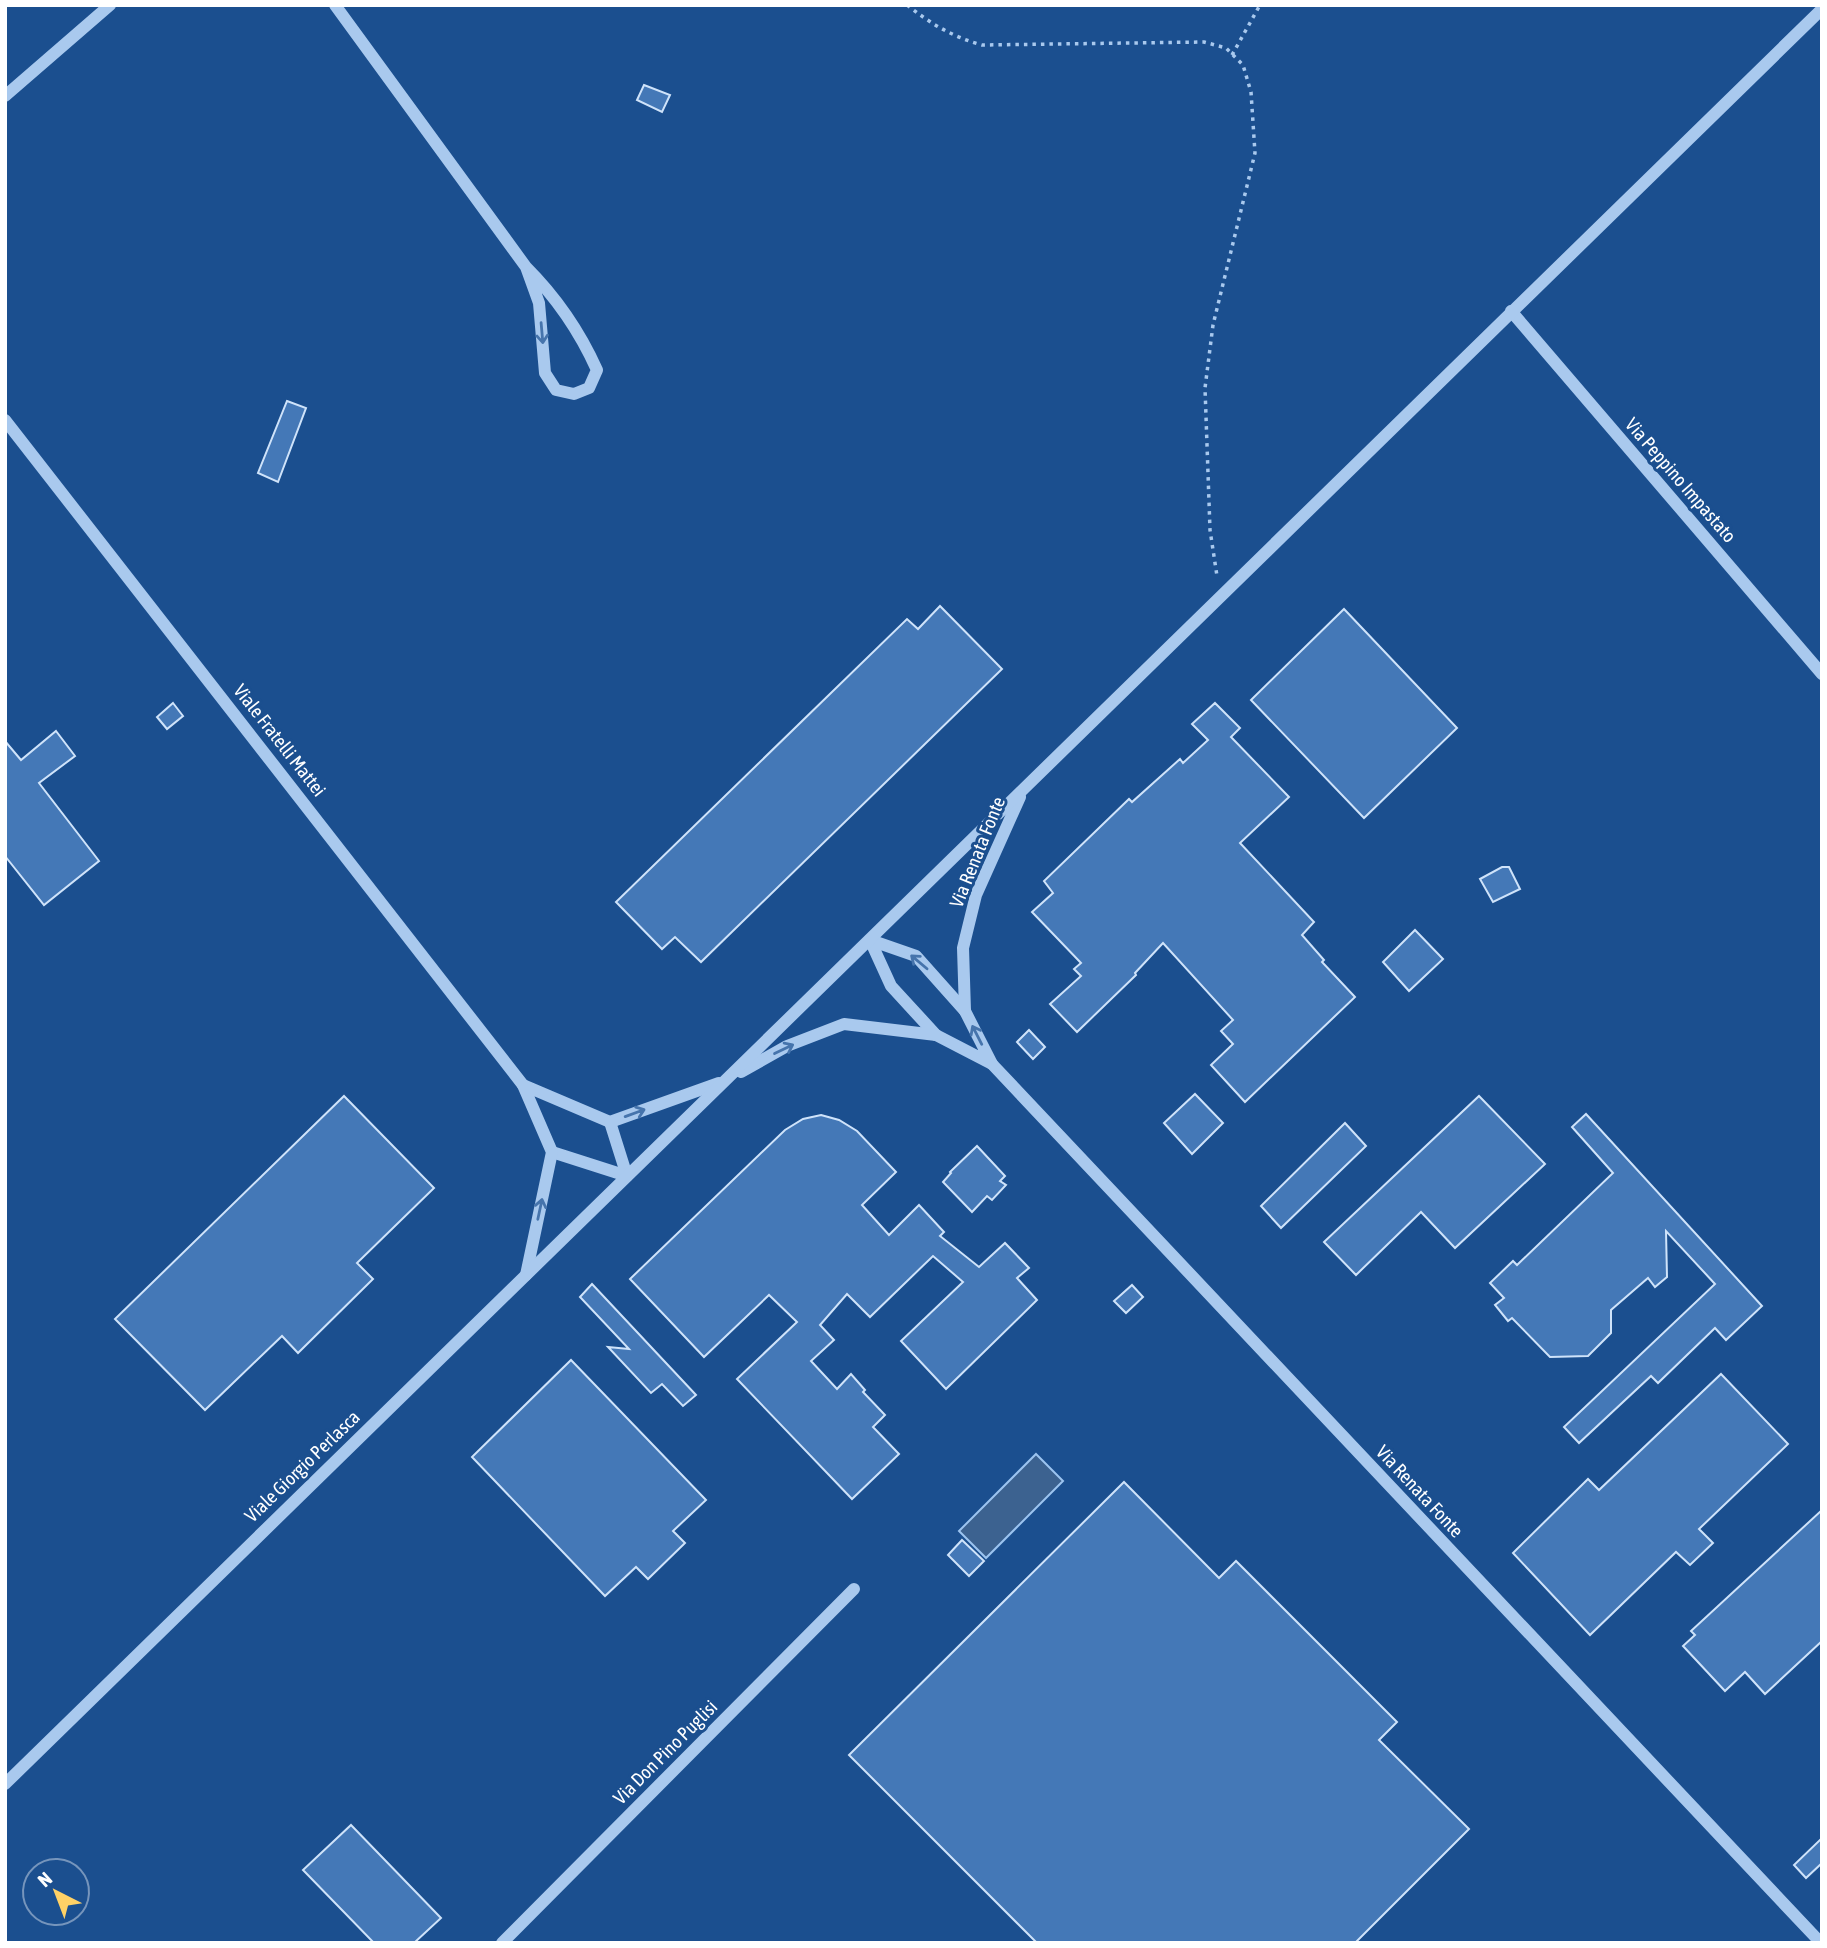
<svg xmlns="http://www.w3.org/2000/svg" width="1827" height="1948" viewBox="0 0 1827 1948" font-family="'Asap Condensed',sans-serif">
  <style>
    .water { fill: #3c6290; stroke: #9cc4f0; stroke-width: 2 }
    .building { fill: #4478b7; stroke: #cfe3fa; stroke-width: 2 }
    .lines { fill: none; stroke-linecap: round; stroke-linejoin: round }
    .path { stroke: #a9c9ee; stroke-width: 3.5; stroke-dasharray: 3.5 5; stroke-linecap: butt }
    .minor { stroke: #a9c9ee; stroke-width: 12 }
    .oneway { stroke: #4674ac }
    .labels { text-anchor: middle; stroke-width: 6; stroke-linejoin: round; paint-order: stroke }
    .street-label { font-size: 19px; fill: #fff; stroke: #1b4f8f }
  </style>
  <rect width="100%" height="100%" fill="#1b4f8f"/>
  <!-- water -->
  <polygon class="water" points="1036,1454 1063,1481 986,1558 959,1531"/>
  <!-- building -->
  <g class="building">
    <polygon points="644,85 670,95 662,112 637,100"/>
    <polygon points="287,401 306,408 278,482 258,473"/>
    <polygon points="940,606 1002,669 701,962 675,937 662,949 616,902 907,619 918,629"/>
    <polygon points="1344,609 1457,728 1364,818 1251,700"/>
    <polygon points="173,703 183,716 167,729 157,717"/>
    <polygon points="1215,703 1240,728 1231,737 1289,797 1240,843 1314,922 1302,935 1324,960 1322,962 1355,997 1245,1102 1211,1065 1233,1044 1221,1031 1233,1020 1163,943 1135,973 1136,975 1077,1032 1050,1004 1081,976 1074,969 1081,963 1032,912 1053,893 1044,881 1129,799 1132,802 1180,759 1183,763 1208,740 1192,724"/>
    <polygon points="56,731 75,756 39,783 99,861 44,905 5,856 5,741 21,760"/>
    <polygon points="1502,867 1509,867 1520,889 1493,902 1480,879"/>
    <polygon points="1415,930 1443,959 1409,991 1383,962"/>
    <polygon points="1029,1030 1045,1047 1033,1059 1017,1042"/>
    <polygon points="1195,1094 1223,1123 1192,1154 1164,1123"/>
    <polygon points="344,1096 434,1188 357,1263 373,1279 298,1353 282,1336 205,1410 115,1319"/>
    <polygon points="1479,1096 1545,1164 1455,1248 1421,1212 1356,1275 1324,1242"/>
    <polygon points="1586,1114 1762,1306 1726,1340 1715,1328 1658,1383 1651,1376 1579,1443 1564,1427 1715,1284 1666,1231 1667,1277 1655,1287 1648,1278 1611,1310 1611,1333 1588,1356 1550,1357 1512,1318 1508,1321 1495,1305 1504,1298 1490,1283 1513,1261 1517,1265 1613,1173 1572,1127"/>
    <polygon points="821,1115 839,1120 857,1131 896,1172 862,1205 889,1235 919,1205 944,1232 940,1236 979,1267 1005,1243 1029,1268 1017,1278 1037,1300 946,1389 901,1341 963,1282 933,1256 870,1317 847,1294 820,1325 834,1340 811,1361 837,1389 851,1374 865,1390 863,1392 885,1415 873,1427 899,1454 852,1499 737,1379 797,1322 769,1295 704,1357 630,1279 785,1130 803,1119"/>
    <polygon points="1345,1123 1366,1146 1281,1228 1261,1206"/>
    <polygon points="977,1146 1005,1176 1000,1181 1006,1185 992,1200 987,1196 972,1212 943,1182 951,1173 950,1172"/>
    <polygon points="592,1284 696,1395 683,1406 662,1384 651,1393 608,1347 629,1349 580,1297"/>
    <polygon points="1132,1285 1143,1297 1126,1313 1114,1301"/>
    <polygon points="571,1360 706,1500 673,1531 685,1543 648,1579 636,1567 605,1596 472,1457"/>
    <polygon points="1721,1374 1788,1444 1699,1529 1713,1543 1690,1565 1676,1552 1590,1635 1513,1553 1588,1479 1599,1490"/>
    <polygon points="1124,1482 1219,1578 1236,1561 1397,1722 1379,1740 1469,1829 1355,1943 1037,1943 849,1755"/>
    <polygon points="1822,1510 1822,1641 1765,1694 1745,1672 1725,1691 1683,1646 1695,1635 1691,1631"/>
    <polygon points="962,1540 984,1561 969,1576 948,1555"/>
    <polygon points="351,1825 441,1918 414,1943 374,1943 303,1870"/>
    <polygon points="1822,1838 1822,1863 1806,1878 1794,1865"/>
  </g>
  <g class="lines">
    <!-- path -->
    <g class="path">
      <path d="M907,5C931,24 953,37 982,45L1204,42L1226,48L1243,65L1251,92L1255,153L1213,325L1205,388L1210,530L1217,576"/>
      <polyline points="1232,55 1260,5"/>
    </g>
    <!-- minor -->
    <g class="minor">
      <path d="M335,5L526,267C557,298 579,330 597,370L589,388L574,394L556,390L545,373L539,303L526,267"/>
      <polyline points="5,96 110,5"/>
      <polyline points="1511,311 1822,674"/>
      <polyline points="5,420 523,1085"/>
      <polyline points="936,1035 891,986 870,940 916,956 965,1011"/>
      <polyline points="992,1064 1821,1943"/>
      <polyline points="741,1072 787,1046 844,1024 936,1035 992,1064 965,1011 963,948 976,895 1020,797"/>
      <polyline points="610,1122 627,1176"/>
      <polyline points="552,1152 627,1176"/>
      <polyline points="526,1275 552,1152 523,1085 610,1122 719,1083"/>
      <polyline points="5,1784 1822,9"/>
      <polyline points="502,1943 854,1589"/>
    </g>
  </g>
  <!-- one-way arrows -->
  <defs><path id="oneway-shaft" d="M-6 0H5M1.5-3L5.5 0L1.5 3" fill="none" stroke-width="1.6" stroke-linecap="round" stroke-linejoin="round" transform="scale(1.75)"/></defs>
  <g class="oneway">
    <use href="#oneway-shaft" transform="translate(542 333) rotate(85)"/>
    <use href="#oneway-shaft" transform="translate(919 962) rotate(-140)"/>
    <use href="#oneway-shaft" transform="translate(977 1035) rotate(-117)"/>
    <use href="#oneway-shaft" transform="translate(784 1049) rotate(-26)"/>
    <use href="#oneway-shaft" transform="translate(635 1113) rotate(-20)"/>
    <use href="#oneway-shaft" transform="translate(540 1209) rotate(-78)"/>
  </g>
  <g class="labels">
    <!-- street labels -->
    <g class="street-label">
      <text transform="translate(1681 480) rotate(49)" y="7">Via Peppino Impastato</text>
      <text transform="translate(280 740) rotate(52)" y="7">Viale Fratelli Mattei</text>
      <text transform="translate(977 852) rotate(-68)" y="7">Via Renata Fonte</text>
      <text transform="translate(302 1466) rotate(-44)" y="7">Viale Giorgio Perlasca</text>
      <text transform="translate(1420 1491) rotate(47)" y="7">Via Renata Fonte</text>
      <text transform="translate(665 1752) rotate(-45)" y="7">Via Don Pino Puglisi</text>
    </g>
  </g>
  <!-- border -->
  <rect width="1827" height="1948" fill="none" stroke="#ffffff" stroke-width="14"/>
  <!-- north arrow -->
  <g transform="translate(56 1892) rotate(318)"><circle r="33" fill="#1b4f8f" stroke="#7695bc" stroke-width="2"/>
  <path d="M0-5L12 26L0 18L-12 26Z" fill="#ffd166"/>
  <text y="-10" font-size="19" font-weight="bold" text-anchor="middle" fill="#ffffff">N</text>
  </g>
</svg>
